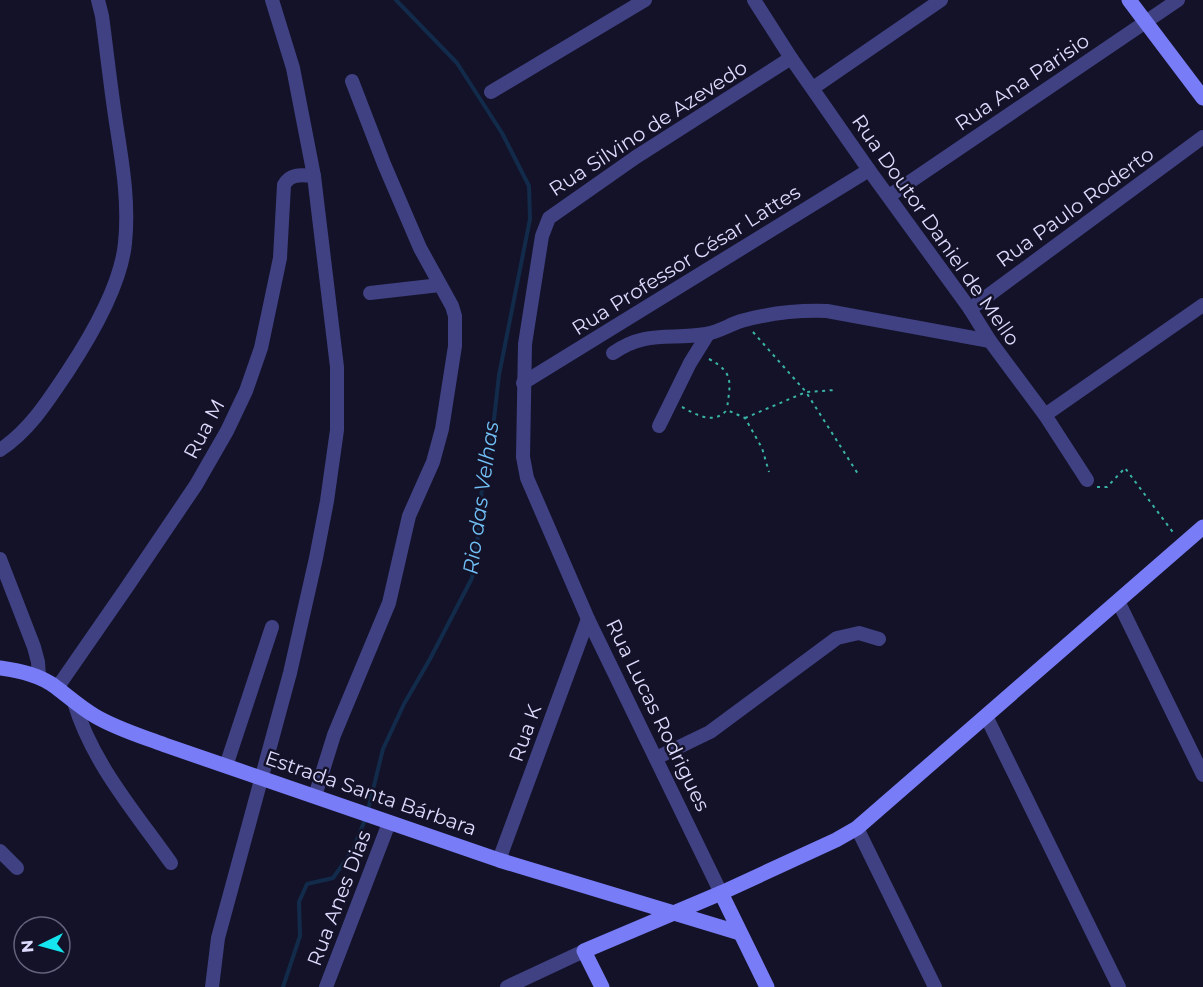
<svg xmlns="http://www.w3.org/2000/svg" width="1203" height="987" viewBox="0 0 1203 987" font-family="Montserrat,sans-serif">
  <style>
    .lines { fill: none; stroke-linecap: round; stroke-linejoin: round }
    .stream { stroke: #122b4b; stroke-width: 4 }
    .path { stroke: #39b3a5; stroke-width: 2; stroke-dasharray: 3 4.5; stroke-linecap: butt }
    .street { stroke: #404183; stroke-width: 14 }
    .secondary { stroke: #787cf6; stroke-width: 15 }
    .labels { text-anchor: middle; stroke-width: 5; stroke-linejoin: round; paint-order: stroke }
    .street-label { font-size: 20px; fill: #dddbfd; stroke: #141228 }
    .water-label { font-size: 21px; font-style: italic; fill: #70bff5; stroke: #141228 }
  </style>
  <rect width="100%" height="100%" fill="#141228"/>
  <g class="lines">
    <!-- stream -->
    <g class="stream">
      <polyline points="368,810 383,749 404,704 430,659 472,578 478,536 482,487 492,437 499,375 530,219 529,186 502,133 457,63 396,0"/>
      <polyline points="283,987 300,936 299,902 307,884 333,878 353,850 366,817"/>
    </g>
    <!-- path -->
    <g class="path">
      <polyline points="753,332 806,392 858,474"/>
      <path d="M709,359C735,373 730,383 727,409"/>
      <path d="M682,407C697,415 713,425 727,410L745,418L762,448L769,472"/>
      <polyline points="745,418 806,392 835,390"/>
      <polyline points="1097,487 1107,487 1125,468 1175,535"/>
    </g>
    <!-- street -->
    <g class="street">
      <polyline points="754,0 791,58 869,170 970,309 990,341 1045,415 1087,480"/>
      <polyline points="813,88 941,0"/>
      <polyline points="491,92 645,0"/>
      <polyline points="889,196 1178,0"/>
      <polyline points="370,293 440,285"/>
      <polyline points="970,309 1203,137"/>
      <path d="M613,353C646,330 670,340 706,334C718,332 729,325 741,321C770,313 797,310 827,311L990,341"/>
      <polyline points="523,383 869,170"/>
      <polyline points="1045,415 1203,305"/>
      <polyline points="659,426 690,363 708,334"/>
      <path d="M0,450C30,430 48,401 68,371C91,336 121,285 125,243C129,204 123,167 117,129C111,91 107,53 102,16L98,0"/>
      <polyline points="0,559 34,647 38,662 39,677"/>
      <polyline points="1118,601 1203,775"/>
      <path d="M57,688L127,587L196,485L227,431L246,391L261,348L280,258L284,185C290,173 302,175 314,176"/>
      <path d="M74,702C92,763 135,812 171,863"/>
      <polyline points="986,716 1119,987"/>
      <polyline points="656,758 710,732 837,638 859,633 879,639"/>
      <polyline points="226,766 272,627"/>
      <polyline points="315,796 334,735 389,603 409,516 433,462 442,429 455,346 455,316 452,306 420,248 384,164 352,81"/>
      <polyline points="857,828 935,987"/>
      <polyline points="0,851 17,868"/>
      <polyline points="499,860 588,619"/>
      <polyline points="721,893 588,619 527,478 523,457 525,344 542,236 549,218 636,157 791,58"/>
      <polyline points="212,987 218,938 290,673 316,558 327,501 337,430 337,367 314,176 293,68 272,0"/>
      <polyline points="326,987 389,823"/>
      <polyline points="507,987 584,951"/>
    </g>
    <!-- secondary -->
    <g class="secondary">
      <polyline points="1129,0 1203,98"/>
      <path d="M0,668C20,671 41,675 57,688C70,698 81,708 95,716C117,729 141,736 165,745L499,860L740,933"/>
      <polyline points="721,893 767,987"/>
      <polyline points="602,987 584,951 721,893 836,840 857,828 1203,527"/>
    </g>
  </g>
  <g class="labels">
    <!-- street labels -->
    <g class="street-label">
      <text transform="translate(1022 82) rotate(-34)" y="7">Rua Ana Parisio</text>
      <text transform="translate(648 128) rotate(-33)" y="7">Rua Silvino de Azevedo</text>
      <text transform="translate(1075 207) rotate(-36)" y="7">Rua Paulo Roderto</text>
      <text transform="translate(936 230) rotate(55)" y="7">Rua Doutor Daniel de Mello</text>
      <text transform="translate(686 260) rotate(-32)" y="7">Rua Professor César Lattes</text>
      <text transform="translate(204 429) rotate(-62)" y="7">Rua M</text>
      <text transform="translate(658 715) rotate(64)" y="7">Rua Lucas Rodrigues</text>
      <text transform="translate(525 733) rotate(-70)" y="7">Rua K</text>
      <text transform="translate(371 793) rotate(19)" y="7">Estrada Santa Bárbara</text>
      <text transform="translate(339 898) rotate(-69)" y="7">Rua Anes Dias</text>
    </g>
    <!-- water labels -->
    <g class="water-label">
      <text transform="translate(481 498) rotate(-82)" y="7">Rio das Velhas</text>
    </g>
  </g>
  <!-- north arrow -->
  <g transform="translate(42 945) rotate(265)"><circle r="28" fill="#141228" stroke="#64627d" stroke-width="1.5"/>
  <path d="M0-4.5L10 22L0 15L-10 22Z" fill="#14e5ef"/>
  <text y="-9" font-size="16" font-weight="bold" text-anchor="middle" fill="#dddbfd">N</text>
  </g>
</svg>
